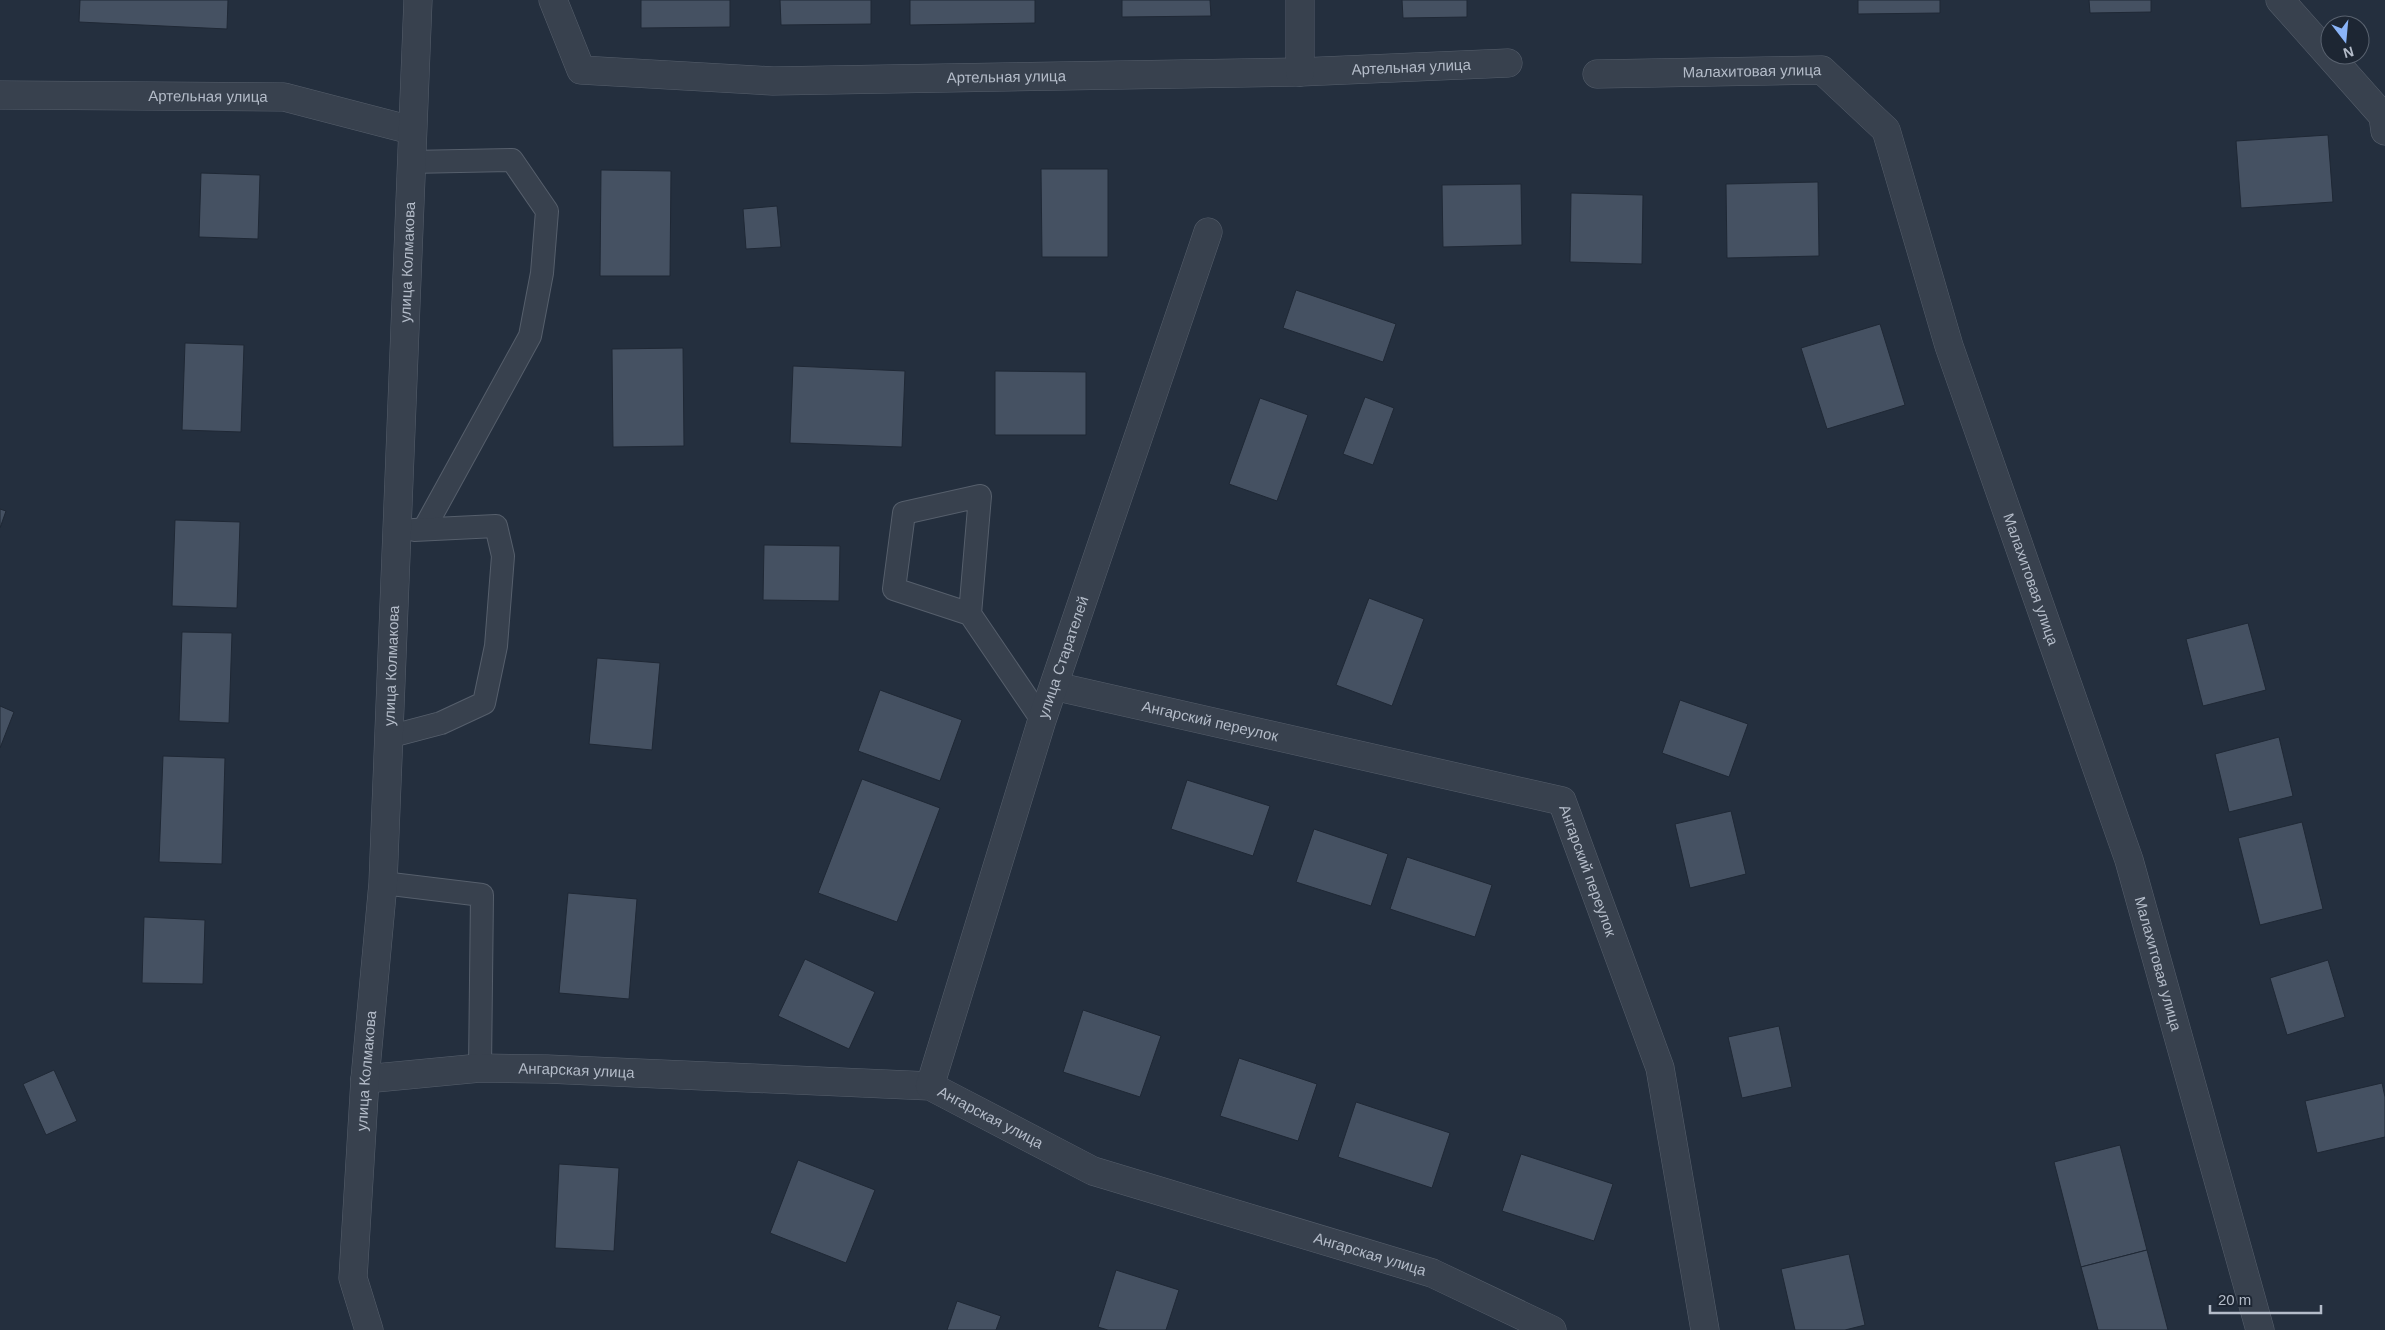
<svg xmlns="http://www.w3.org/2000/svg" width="2385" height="1330" viewBox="0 0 2385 1330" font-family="Helvetica,sans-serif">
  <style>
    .building { fill: #455162; stroke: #1f2835 }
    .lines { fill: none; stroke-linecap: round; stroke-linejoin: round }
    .service-casing { stroke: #565f6c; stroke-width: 24 }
    .minor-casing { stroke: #565f6c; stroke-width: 29 }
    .service { stroke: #38414e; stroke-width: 22 }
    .minor { stroke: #38414e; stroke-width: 28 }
    .labels { text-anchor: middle; stroke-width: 4.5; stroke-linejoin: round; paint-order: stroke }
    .street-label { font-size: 15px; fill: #b4bcc9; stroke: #1d2633 }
  </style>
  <rect width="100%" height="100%" fill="#242f3e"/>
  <!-- building -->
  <g class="building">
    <polygon points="80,0 228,0 227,29 79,22"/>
    <polygon points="641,0 730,0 730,27 641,28"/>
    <polygon points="780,0 871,0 871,24 781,25"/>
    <polygon points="910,0 1035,0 1035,23 910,25"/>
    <polygon points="1122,0 1210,0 1211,16 1122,17"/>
    <polygon points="1402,0 1467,0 1467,17 1403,18"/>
    <polygon points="1858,0 1940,0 1940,13 1858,14"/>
    <polygon points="2089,0 2151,0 2151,12 2090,13"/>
    <polygon points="2328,135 2333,202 2241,208 2236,141"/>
    <polygon points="1041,169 1108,169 1108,257 1042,257"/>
    <polygon points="601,170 671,171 670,276 600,276"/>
    <polygon points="201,173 260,175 258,239 199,237"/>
    <polygon points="1818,182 1819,256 1727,258 1726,184"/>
    <polygon points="1521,184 1522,245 1443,247 1442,185"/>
    <polygon points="1571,193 1643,195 1642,264 1570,262"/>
    <polygon points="777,206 781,247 746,249 743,209"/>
    <polygon points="1296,290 1396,324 1383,362 1283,328"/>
    <polygon points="1880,324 1905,405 1827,429 1801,348"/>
    <polygon points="185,343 244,345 241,432 182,430"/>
    <polygon points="683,348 684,446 613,447 612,349"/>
    <polygon points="793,366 905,371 902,447 790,443"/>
    <polygon points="995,371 1086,372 1086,435 995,435"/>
    <polygon points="1365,397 1394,408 1373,465 1343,454"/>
    <polygon points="1260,398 1308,415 1277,501 1229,484"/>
    <polygon points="0,509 6,511 0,528"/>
    <polygon points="175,520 240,522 237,608 172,606"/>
    <polygon points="764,545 840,546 839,601 763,600"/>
    <polygon points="1369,598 1424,619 1392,706 1336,685"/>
    <polygon points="2248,623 2266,690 2203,706 2186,639"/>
    <polygon points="182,632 232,633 229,723 179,721"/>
    <polygon points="597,658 660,663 652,750 589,744"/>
    <polygon points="880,690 962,720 940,781 858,751"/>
    <polygon points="1680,700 1748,724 1729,777 1662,753"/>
    <polygon points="0,706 14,712 0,748"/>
    <polygon points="2279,737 2293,796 2229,812 2215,754"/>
    <polygon points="163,756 225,758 222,864 159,862"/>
    <polygon points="862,779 940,808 897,922 818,893"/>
    <polygon points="1187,780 1270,806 1253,856 1171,829"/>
    <polygon points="1731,811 1746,874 1690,888 1675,824"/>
    <polygon points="2302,822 2323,909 2260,925 2238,838"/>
    <polygon points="1314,829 1388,854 1371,906 1296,882"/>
    <polygon points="1407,857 1492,885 1475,937 1390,909"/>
    <polygon points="568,893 637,899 629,999 559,993"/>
    <polygon points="144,917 205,920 203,984 142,983"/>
    <polygon points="805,959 875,992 849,1049 778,1016"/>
    <polygon points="2328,960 2345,1017 2287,1035 2270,978"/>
    <polygon points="1083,1010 1161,1036 1140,1097 1063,1072"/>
    <polygon points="1779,1026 1792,1087 1742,1098 1728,1037"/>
    <polygon points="1239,1058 1317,1084 1298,1141 1220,1116"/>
    <polygon points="54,1070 77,1121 46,1135 23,1084"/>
    <polygon points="2382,1083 2385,1097 2385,1137 2317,1153 2305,1101"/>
    <polygon points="1356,1102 1450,1133 1432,1188 1338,1157"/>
    <polygon points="2120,1145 2147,1250 2081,1267 2054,1162"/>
    <polygon points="1521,1154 1613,1184 1594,1241 1502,1211"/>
    <polygon points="798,1160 875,1190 846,1263 770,1233"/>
    <polygon points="559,1164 619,1168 614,1251 555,1248"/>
    <polygon points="2147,1250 2168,1330 2098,1330 2081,1267"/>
    <polygon points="1849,1254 1865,1325 1845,1330 1795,1330 1781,1269"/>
    <polygon points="1116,1270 1179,1290 1166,1330 1108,1330 1098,1327"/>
    <polygon points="957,1301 1001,1316 996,1330 947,1330"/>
  </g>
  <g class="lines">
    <defs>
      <g id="service">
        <polyline points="410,162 512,160 547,211 542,273 530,336 424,529"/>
        <polyline points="970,614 980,496 904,513 894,589 970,614 1042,720"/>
        <polyline points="388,737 441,723 484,703 496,646 503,556 496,526 414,530"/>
        <polyline points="383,883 482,895 480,1068"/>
      </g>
      <g id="minor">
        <path id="s1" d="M553,0L581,70L773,81L1300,72L1508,63"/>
        <polyline points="1300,0 1300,72"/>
        <polyline points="2280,0 2383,116 2385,131"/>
        <path id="s2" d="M1597,74L1822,70L1886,130L1949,346L2129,860L2260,1330"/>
        <path id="s3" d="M0,95L284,97L411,130"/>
        <path id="s4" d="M1054,686L1562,801L1660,1068L1705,1330"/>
        <path id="s5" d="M365,1079L480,1068L547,1069L930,1086L1093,1171L1432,1273L1552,1330"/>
        <path id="s6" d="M930,1086L1042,720L1208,232"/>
        <path id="s7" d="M369,1330L353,1278L365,1079L383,883L418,0"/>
      </g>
    </defs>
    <!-- service casing -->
    <use href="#service" class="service-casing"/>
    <!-- minor casing -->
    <use href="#minor" class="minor-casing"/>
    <!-- service -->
    <use href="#service" class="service"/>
    <!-- minor -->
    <use href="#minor" class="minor"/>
  </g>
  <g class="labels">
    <!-- street labels -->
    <g class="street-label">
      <text dy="5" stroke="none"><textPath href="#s1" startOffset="906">Артельная улица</textPath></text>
      <text dy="5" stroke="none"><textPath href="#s2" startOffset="155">Малахитовая улица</textPath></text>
      <text dy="5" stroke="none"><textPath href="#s1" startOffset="501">Артельная улица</textPath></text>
      <text dy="5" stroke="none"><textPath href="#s3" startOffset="208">Артельная улица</textPath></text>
      <text dy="5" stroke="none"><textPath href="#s7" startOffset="1072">улица Колмакова</textPath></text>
      <text dy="5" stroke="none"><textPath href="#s2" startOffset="785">Малахитовая улица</textPath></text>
      <text dy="5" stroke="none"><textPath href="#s6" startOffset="449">улица Старателей</textPath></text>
      <text dy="5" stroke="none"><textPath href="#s7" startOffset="668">улица Колмакова</textPath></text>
      <text dy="5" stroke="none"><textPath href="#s4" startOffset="160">Ангарский переулок</textPath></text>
      <text dy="5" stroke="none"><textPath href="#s4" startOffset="595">Ангарский переулок</textPath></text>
      <text dy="5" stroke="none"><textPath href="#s2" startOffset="1190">Малахитовая улица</textPath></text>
      <text dy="5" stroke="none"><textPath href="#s7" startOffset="262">улица Колмакова</textPath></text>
      <text dy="5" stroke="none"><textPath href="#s5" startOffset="212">Ангарская улица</textPath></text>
      <text dy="5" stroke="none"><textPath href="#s5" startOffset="634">Ангарская улица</textPath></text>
      <text dy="5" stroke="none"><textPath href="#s5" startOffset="1039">Ангарская улица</textPath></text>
    </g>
  </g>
  <!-- north arrow -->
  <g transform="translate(2345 40) rotate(164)"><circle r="24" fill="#1d2633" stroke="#59626f"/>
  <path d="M0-4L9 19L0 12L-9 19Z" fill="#8ab4f8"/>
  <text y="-8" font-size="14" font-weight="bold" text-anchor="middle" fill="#b4bcc9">N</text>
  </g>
  <!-- scale -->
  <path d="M2210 1305v8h111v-8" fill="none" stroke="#b4bcc9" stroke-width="2.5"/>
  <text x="2218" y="1305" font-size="15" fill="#b4bcc9" stroke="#1d2633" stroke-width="4" paint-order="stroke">20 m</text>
</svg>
